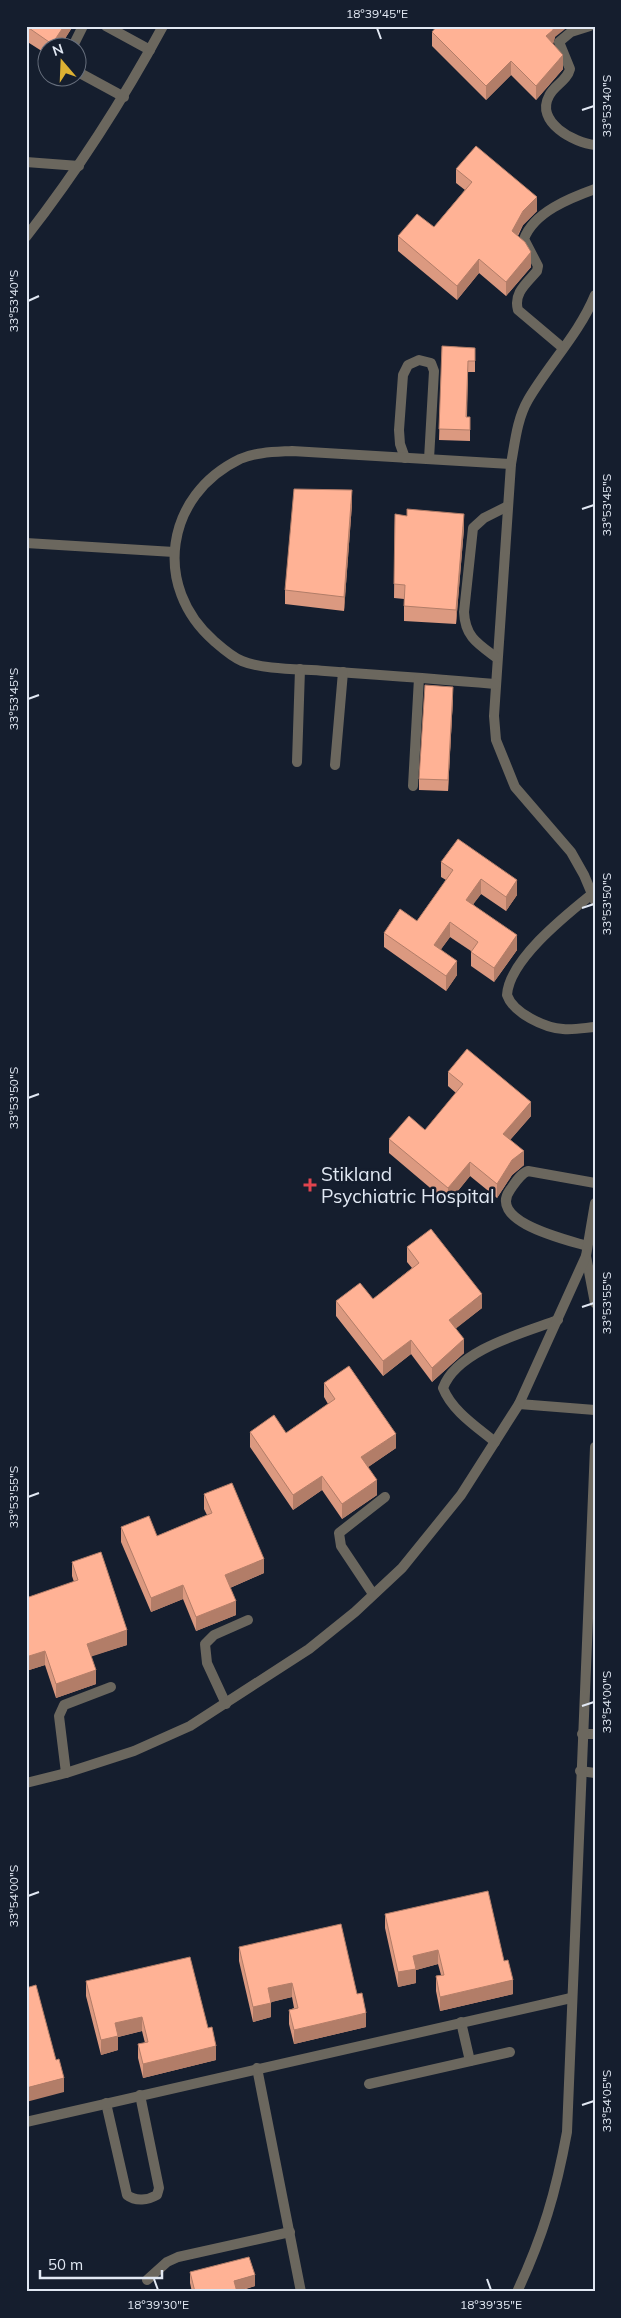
<svg xmlns="http://www.w3.org/2000/svg" width="621" height="2318" viewBox="0 0 621 2318" font-family="Mulish,sans-serif">
  <style>
    .lines { fill: none; stroke-linecap: round; stroke-linejoin: round }
    .lane { stroke: #6b675e; stroke-width: 10 }
    .wall { fill: #db9980 }
    .shaded-wall { fill: #b27d68 }
    .building { fill: #ffb295; stroke: #b27d68 }
    .ticks { fill: none; stroke: #e1e8f3; stroke-width: 2 }
    .health-dot { fill: #e0444e; stroke: #151e2e; stroke-width: 2 }
    .labels { text-anchor: middle; stroke-width: 5; stroke-linejoin: round; paint-order: stroke }
    .poi-label { font-size: 19px; fill: #e1e8f3; stroke: #151e2e; text-anchor: start }
    .neatline { fill: none; stroke: #e1e8f3; stroke-width: 2 }
    .ticks-label { font-size: 12px; text-anchor: middle; fill: #e1e8f3 }
  </style>
  <rect width="100%" height="100%" fill="#151e2e"/>
  <g class="lines">
    <!-- lane -->
    <g class="lane">
      <polyline points="106,26 150,50"/>
      <path d="M590,26L571,32L559,42L570,69C567,81 554,85 549,96C535,122 574,143 595,145"/>
      <polyline points="72,48 83,26"/>
      <polyline points="78,72 124,97"/>
      <polyline points="26,162 79,166"/>
      <path d="M26,237C78,170 123,100 163,26"/>
      <path d="M595,295C579,334 549,364 528,400C517,419 515,442 511,464L494,716L496,740L515,787L571,852L584,875L595,901"/>
      <path d="M563,348L518,310C513,293 527,283 537,271L538,266L524,239C534,212 570,198 595,189"/>
      <polyline points="405,458 400,444 399,430 403,375 408,365 419,360 431,363 434,371 429,459"/>
      <polyline points="26,543 174,552"/>
      <path d="M497,658C478,644 465,637 464,612L473,528L484,518L508,506"/>
      <path d="M495,684C438,679 382,675 325,671C301,669 264,670 242,661C232,657 222,648 214,641C152,587 165,495 240,459C256,452 275,452 292,451L511,464"/>
      <polyline points="297,762 300,669"/>
      <polyline points="335,765 343,672"/>
      <polyline points="413,786 419,678"/>
      <path d="M592,894C566,915 509,960 507,995C513,1013 545,1028 563,1029C573,1030 584,1028 595,1027"/>
      <path d="M587,1246C568,1240 487,1222 510,1190C515,1183 520,1174 528,1171L595,1183"/>
      <polyline points="586,1256 595,1303"/>
      <polyline points="519,1404 595,1410"/>
      <path d="M495,1442C477,1427 452,1411 443,1388C457,1350 523,1333 558,1320"/>
      <polyline points="373,1594 341,1546 339,1533 385,1497"/>
      <polyline points="226,1704 207,1663 205,1644 214,1635 248,1620"/>
      <polyline points="582,1734 595,1734"/>
      <polyline points="580,1771 595,1773"/>
      <polyline points="66,1773 59,1716 64,1705 111,1687"/>
      <polyline points="26,1783 66,1773 134,1751 190,1726 309,1649 355,1612 402,1568 461,1495 519,1404 586,1256 595,1203"/>
      <polyline points="461,2022 470,2061"/>
      <polyline points="257,2068 301,2292"/>
      <polyline points="369,2084 510,2052"/>
      <path d="M106,2103L127,2195C136,2202 148,2200 157,2195L159,2188L140,2095"/>
      <polyline points="26,2122 571,1998"/>
      <polyline points="147,2280 167,2262 178,2257 290,2232"/>
      <path d="M517,2292C543,2236 556,2192 567,2132L595,1447"/>
    </g>
  </g>
  <!-- wall -->
  <g class="wall">
    <polygon points="26,26 73,26 59,48 48,48 48,55 26,41"/>
    <polygon points="432,32 555,37 553,44 563,69 536,100 511,75 486,100 432,46"/>
    <polygon points="456,169 537,211 523,225 518,236 531,267 506,296 479,273 457,300 398,251 398,236 434,227 465,190 456,183"/>
    <polygon points="442,346 475,348 475,372 468,372 467,417 470,417 470,441 439,440"/>
    <polygon points="352,504 344,611 285,604 285,590"/>
    <polygon points="395,514 464,528 456,624 404,621 404,599 394,598"/>
    <polygon points="453,698 448,791 419,790 419,779"/>
    <polygon points="441,862 517,895 506,911 481,894 473,904 517,950 494,982 471,966 471,951 450,937 441,949 457,975 446,991 384,947 384,933 417,921 446,880 441,877"/>
    <polygon points="448,1072 531,1116 510,1140 524,1165 512,1175 497,1198 470,1176 448,1203 389,1153 389,1139 425,1130 456,1093 448,1086"/>
    <polygon points="407,1247 482,1308 456,1328 464,1353 432,1382 411,1354 383,1376 336,1316 336,1301 373,1299 412,1268 407,1262"/>
    <polygon points="324,1383 396,1448 368,1467 377,1495 342,1519 322,1490 293,1510 250,1447 250,1432 286,1433 328,1404 324,1397"/>
    <polygon points="204,1494 264,1573 230,1588 236,1615 196,1631 183,1599 151,1612 121,1542 121,1527 157,1536 207,1515 204,1509"/>
    <polygon points="72,1562 127,1645 91,1656 96,1684 56,1698 45,1665 26,1671 26,1598 74,1582 72,1576"/>
    <polygon points="385,1914 513,1994 440,2011 436,1991 436,1976 441,1975 438,1964 416,1970 416,1983 398,1987 385,1928"/>
    <polygon points="239,1947 357,1994 366,2027 294,2044 289,2024 289,2010 294,2008 292,1997 271,2002 271,2017 253,2022 239,1961"/>
    <polygon points="86,1981 208,2028 216,2060 143,2078 138,2058 138,2044 145,2043 142,2031 118,2037 118,2050 101,2055 86,1996"/>
    <polygon points="190,2272 255,2286 237,2292 192,2292 190,2283"/>
  </g>
  <!-- shaded-wall -->
  <g class="shaded-wall">
    <polygon points="64,26 73,26 59,48 52,48 52,44"/>
    <polygon points="554,26 569,26 555,37 553,44 546,36"/>
    <polygon points="563,55 563,69 536,100 536,86"/>
    <polygon points="511,61 511,75 486,100 486,86"/>
    <polygon points="537,197 537,211 523,225 512,245 512,231 523,211"/>
    <polygon points="531,252 531,267 506,296 506,282"/>
    <polygon points="479,259 479,273 457,300 457,286"/>
    <polygon points="352,490 352,504 344,611 344,597"/>
    <polygon points="464,514 464,528 456,624 456,610"/>
    <polygon points="453,687 453,698 448,791 448,780"/>
    <polygon points="481,879 481,894 466,914 466,900"/>
    <polygon points="517,880 517,895 506,911 506,897"/>
    <polygon points="450,922 450,937 434,959 434,945"/>
    <polygon points="517,935 517,950 494,982 494,968"/>
    <polygon points="457,961 457,975 446,991 446,976"/>
    <polygon points="531,1102 531,1116 503,1148 503,1134"/>
    <polygon points="524,1151 524,1165 512,1175 497,1198 497,1184 512,1160"/>
    <polygon points="470,1162 470,1176 448,1203 448,1188"/>
    <polygon points="482,1294 482,1308 449,1334 449,1320"/>
    <polygon points="464,1339 464,1353 432,1382 432,1368"/>
    <polygon points="411,1340 411,1354 383,1376 383,1361"/>
    <polygon points="396,1434 396,1448 361,1472 361,1457"/>
    <polygon points="322,1476 322,1490 293,1510 293,1495"/>
    <polygon points="377,1480 377,1495 342,1519 342,1504"/>
    <polygon points="264,1559 264,1573 225,1590 225,1575"/>
    <polygon points="183,1585 183,1599 151,1612 151,1598"/>
    <polygon points="236,1601 236,1615 196,1631 196,1617"/>
    <polygon points="127,1630 127,1645 87,1658 87,1644"/>
    <polygon points="45,1651 45,1665 26,1671 26,1657"/>
    <polygon points="96,1670 96,1684 56,1698 56,1684"/>
    <polygon points="438,1950 438,1964 416,1970 416,1983 398,1987 398,1972 413,1956"/>
    <polygon points="513,1980 513,1994 440,2011 440,1997"/>
    <polygon points="292,1983 292,1997 268,2003 268,1988"/>
    <polygon points="271,2003 271,2017 253,2022 253,2007"/>
    <polygon points="366,2013 366,2027 294,2044 294,2030"/>
    <polygon points="142,2017 142,2031 118,2037 118,2050 101,2055 101,2040 115,2023"/>
    <polygon points="216,2046 216,2060 143,2078 143,2064"/>
    <polygon points="64,2078 64,2092 26,2102 26,2088"/>
    <polygon points="255,2275 255,2286 234,2292 234,2281"/>
  </g>
  <!-- building -->
  <g class="building">
    <polygon points="26,26 64,26 52,44"/>
    <polygon points="437,26 554,26 553,30 546,36 563,55 536,86 511,61 486,86 432,32"/>
    <polygon points="476,146 537,197 523,211 512,231 525,242 531,252 506,282 479,259 457,286 398,236 417,214 434,227 472,182 456,169"/>
    <polygon points="442,346 475,348 475,361 468,361 466,417 470,417 470,430 439,429"/>
    <polygon points="294,489 352,490 344,597 285,590"/>
    <polygon points="407,509 464,514 456,610 404,606 405,585 394,584 395,514 407,516"/>
    <polygon points="425,685 453,687 448,780 419,779"/>
    <polygon points="458,839 517,880 506,897 481,879 466,900 517,935 494,968 471,952 478,942 450,922 434,945 457,961 446,976 384,933 400,909 417,921 453,870 441,862"/>
    <polygon points="467,1049 531,1102 503,1134 524,1151 512,1160 497,1184 470,1162 448,1188 389,1139 409,1116 425,1130 463,1084 448,1072"/>
    <polygon points="431,1229 482,1294 449,1320 464,1339 432,1368 411,1340 383,1361 336,1301 360,1283 373,1299 419,1263 407,1247"/>
    <polygon points="349,1366 396,1434 361,1457 377,1480 342,1504 322,1476 293,1495 250,1432 274,1415 286,1433 335,1399 324,1383"/>
    <polygon points="232,1483 264,1559 225,1575 236,1601 196,1617 183,1585 151,1598 121,1527 149,1516 157,1536 212,1513 204,1494"/>
    <polygon points="101,1552 127,1630 87,1644 96,1670 56,1684 45,1651 26,1657 26,1598 78,1580 72,1562"/>
    <polygon points="488,1891 504,1961 508,1960 513,1980 440,1997 436,1976 444,1975 438,1950 413,1956 416,1969 398,1972 385,1914"/>
    <polygon points="341,1924 357,1994 362,1993 366,2013 294,2030 289,2010 298,2008 292,1983 268,1988 271,2003 253,2007 239,1947"/>
    <polygon points="190,1957 208,2028 212,2027 216,2046 143,2064 138,2044 148,2042 142,2017 115,2023 118,2036 101,2040 86,1981"/>
    <polygon points="36,1985 56,2060 59,2059 64,2078 26,2088 26,1988"/>
    <polygon points="249,2257 255,2275 234,2281 237,2292 195,2292 190,2272"/>
  </g>
  <!-- ticks -->
  <path class="ticks" d="M377,28L381,39M582,110L594,106M28,301L39,296M582,509L594,505M28,699L39,695M582,908L594,904M28,1098L39,1094M582,1307L594,1303M28,1497L39,1493M582,1706L594,1702M28,1896L39,1892M582,2105L594,2101M154,2279L158,2290M487,2279L491,2290"/>
  <!-- markers -->
  <path class="health-dot" d="M307.5 1177.5h5v5h5v5h-5v5h-5v-5h-5v-5h5z"/>
  <g class="labels">
    <!-- poi labels -->
    <g class="poi-label">
      <text x="321" y="1181">Stikland<tspan x="321" dy="22">Psychiatric Hospital</tspan></text>
    </g>
  </g>
  <!-- border -->
  <rect width="621" height="2318" fill="none" stroke="#151e2e" stroke-width="55"/>
  <!-- north arrow -->
  <g transform="translate(62 62) rotate(341)"><circle r="24" fill="#151e2e" stroke="#676f7d"/>
  <path d="M0-4L9 19L0 12L-9 19Z" fill="#ddb133"/>
  <text y="-8" font-size="14" font-weight="bold" text-anchor="middle" fill="#e1e8f3">N</text>
  </g>
  <!-- scale -->
  <path d="M40 2270v8h122v-8" fill="none" stroke="#e1e8f3" stroke-width="2.5"/>
  <text x="48" y="2270" font-size="15" fill="#e1e8f3" stroke="#151e2e" stroke-width="4" paint-order="stroke">50 m</text>
  <rect x="28" y="28" width="566" height="2262" class="neatline"/>
  <g class="ticks-label">
    <text x="377" y="18">18°39'45"E</text>
    <text transform="translate(607 106) rotate(-90)" y="4">33°53'40"S</text>
    <text transform="translate(14 301) rotate(-90)" y="4">33°53'40"S</text>
    <text transform="translate(607 505) rotate(-90)" y="4">33°53'45"S</text>
    <text transform="translate(14 699) rotate(-90)" y="4">33°53'45"S</text>
    <text transform="translate(607 904) rotate(-90)" y="4">33°53'50"S</text>
    <text transform="translate(14 1098) rotate(-90)" y="4">33°53'50"S</text>
    <text transform="translate(607 1303) rotate(-90)" y="4">33°53'55"S</text>
    <text transform="translate(14 1497) rotate(-90)" y="4">33°53'55"S</text>
    <text transform="translate(607 1702) rotate(-90)" y="4">33°54'00"S</text>
    <text transform="translate(14 1896) rotate(-90)" y="4">33°54'00"S</text>
    <text transform="translate(607 2101) rotate(-90)" y="4">33°54'05"S</text>
    <text x="158" y="2309">18°39'30"E</text>
    <text x="491" y="2309">18°39'35"E</text>
  </g>
</svg>
